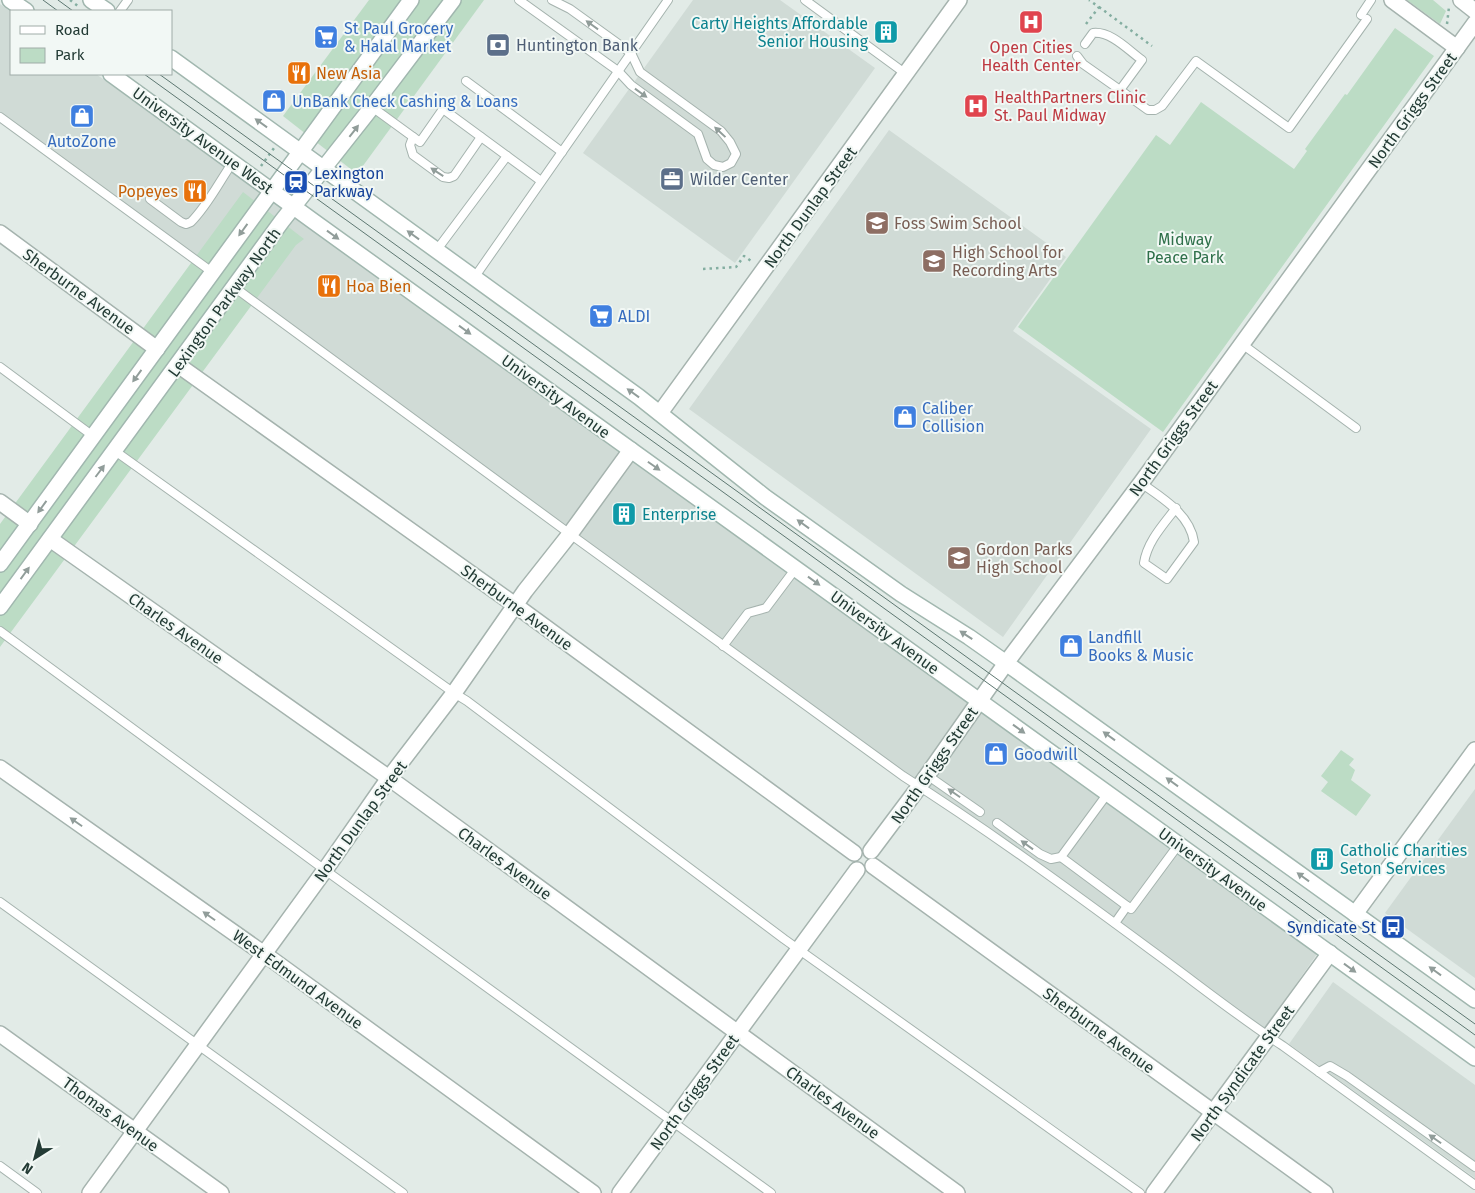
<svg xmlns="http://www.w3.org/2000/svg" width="1475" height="1193" viewBox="0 0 1475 1193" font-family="'Fira Sans',sans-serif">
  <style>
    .built { fill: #d0dbd6 }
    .green { fill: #bcdcc5 }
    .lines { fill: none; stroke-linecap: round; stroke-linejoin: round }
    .service-casing { stroke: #a5b3ae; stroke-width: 10 }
    .minor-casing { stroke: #a5b3ae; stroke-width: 18 }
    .tertiary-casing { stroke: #a5b3ae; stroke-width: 18 }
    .secondary-casing { stroke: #a1b7af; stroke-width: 18 }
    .path { stroke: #84aea1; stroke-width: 2.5; stroke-dasharray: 2.5 4; stroke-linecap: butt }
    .service { stroke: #fff; stroke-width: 8 }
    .minor { stroke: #fff; stroke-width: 15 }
    .tertiary { stroke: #fff; stroke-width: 15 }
    .secondary { stroke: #fff; stroke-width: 15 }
    .tram { stroke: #5d7771; stroke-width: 1 }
    .oneway { fill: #919d9a }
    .labels { text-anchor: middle; stroke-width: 4; stroke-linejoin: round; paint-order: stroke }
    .culture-label { font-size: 16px; fill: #0d838f; stroke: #f2f8f5; text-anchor: start }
    .shop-label { font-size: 16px; fill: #366cbe; stroke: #f2f8f5; text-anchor: start }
    .service-label { font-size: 16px; fill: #4e5e75; stroke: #f2f8f5; text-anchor: start }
    .health-label { font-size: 16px; fill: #be3a42; stroke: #f2f8f5 }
    .food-label { font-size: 16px; fill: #c56008; stroke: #f2f8f5; text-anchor: start }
    .street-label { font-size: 16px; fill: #233b35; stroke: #f2f8f5 }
    .transit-label { font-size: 16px; fill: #164399; stroke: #f2f8f5; text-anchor: start }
    .education-label { font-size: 16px; fill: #785e54; stroke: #f2f8f5; text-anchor: start }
    .park-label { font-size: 16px; fill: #2f704a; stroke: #f2f8f5 }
  </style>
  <rect width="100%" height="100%" fill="#e2ebe7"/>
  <!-- built -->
  <g class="built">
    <polygon points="693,0 780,0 875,68 735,263 583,153"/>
    <polygon points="0,4 11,12 11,74 96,74 1317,954 1264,1030 935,796 0,115"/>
    <polygon points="889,130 1066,257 1013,331 1151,429 1003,637 689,409"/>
    <polygon points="1475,789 1475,978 1385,913"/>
    <polygon points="1333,982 1475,1085 1475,1178 1289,1044"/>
  </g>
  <!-- green -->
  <g class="green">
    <polygon points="369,0 484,0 357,174 283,116"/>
    <polygon points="1407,0 1433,0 1446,11 1440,24"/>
    <polygon points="1395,28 1434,56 1163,432 1018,327 1156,135 1170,145 1201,102 1294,169 1307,151 1305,149 1345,94 1347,95"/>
    <polygon points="243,192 304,239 296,245 0,647 0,524"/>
    <polygon points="1341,750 1354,759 1349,765 1355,770 1351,780 1371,795 1356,816 1321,791 1328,782 1321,776"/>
  </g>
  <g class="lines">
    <defs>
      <g id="service">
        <polyline points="519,0 618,71 631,85 698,134 707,159 714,165 723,167 731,163 736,154 730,142 721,131 640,72 631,53 570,9 552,0"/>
        <polyline points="805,0 906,74"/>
        <polyline points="120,11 128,0"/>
        <polyline points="1361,15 1371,0"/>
        <path d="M1085,44L1093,33C1111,31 1128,50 1142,60L1120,90L1148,110H1155L1162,106L1196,61L1289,128L1367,19"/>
        <polyline points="1077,56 1083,64 1120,90"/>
        <polyline points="466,81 562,152"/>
        <polyline points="372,107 420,142 443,109 507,156 436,251"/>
        <polyline points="0,117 212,272"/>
        <polyline points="413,137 410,145 413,155 443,177 449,178 454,176 481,137"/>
        <polyline points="507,156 541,181"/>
        <path d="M150,199L181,222L186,224L191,222C208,205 219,182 233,162"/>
        <polyline points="474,278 668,0"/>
        <path d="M234,287L570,534L903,776C988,830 1070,890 1151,950C1195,982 1237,1016 1283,1046L1475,1185"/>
        <polyline points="1242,344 1356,428"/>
        <polyline points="0,367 93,436"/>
        <polyline points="115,451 454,693 467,701 784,939 1140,1193"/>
        <path d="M1141,483C1162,498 1190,514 1194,542L1167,579L1144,563C1147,542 1163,525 1176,508"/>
        <polyline points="0,631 325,870 771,1193"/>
        <polyline points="723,646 748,613 766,608 796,568"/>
        <polyline points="927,775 980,812"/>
        <polyline points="1108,793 1061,857 1127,906"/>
        <polyline points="997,823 1040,854 1051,859 1061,857"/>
        <polyline points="0,902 403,1193"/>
        <polyline points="1115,923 1127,906 1131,909 1179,844"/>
        <polyline points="1319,1072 1330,1066 1347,1076 1475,1167"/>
        <polyline points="0,1166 37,1193"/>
      </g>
      <g id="minor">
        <polyline points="1392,0 1457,48"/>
        <polyline points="0,233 157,349"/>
        <polyline points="178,365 515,605 854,853"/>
        <polyline points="660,413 959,0"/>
        <polyline points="0,502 30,524"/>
        <polyline points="50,539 389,778 957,1193"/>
        <polyline points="0,768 274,961 593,1193"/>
        <polyline points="871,851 919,787 1006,663 1141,483 1475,23"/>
        <polyline points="873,866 1325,1193"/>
        <polyline points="1355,914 1475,750"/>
        <polyline points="90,1193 325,870 389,778 454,693 525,591 570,534 631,450"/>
        <polyline points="620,1193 857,870"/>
        <polyline points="1154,1193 1330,953"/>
      </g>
      <g id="tertiary">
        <polyline points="1461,0 1475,11"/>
        <polyline points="0,1034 221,1193"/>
      </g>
      <g id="secondary">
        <polyline points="10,0 26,11"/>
        <polyline points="91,0 107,11"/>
        <polyline points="171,58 639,397 765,497 901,594 969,637 1006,663 1475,1000"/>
        <polyline points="111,74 313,221 1475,1058"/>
        <polyline points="0,564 411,0"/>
        <polyline points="0,607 282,221 372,107 453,0"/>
      </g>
    </defs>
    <!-- service casing -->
    <use href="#service" class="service-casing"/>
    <!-- minor casing -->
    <use href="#minor" class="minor-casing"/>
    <!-- tertiary casing -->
    <use href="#tertiary" class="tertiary-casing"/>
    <!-- secondary casing -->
    <use href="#secondary" class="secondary-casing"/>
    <!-- path -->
    <g class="path">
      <polyline points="70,0 78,6"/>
      <polyline points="1099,7 1152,46"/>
      <polyline points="1086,24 1099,7 1089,0"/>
      <polyline points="1447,24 1449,7"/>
      <polyline points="261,166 274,148"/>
      <polyline points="703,269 736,267 744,256 751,261"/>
    </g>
    <!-- service -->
    <use href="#service" class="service"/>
    <!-- minor -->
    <use href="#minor" class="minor"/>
    <!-- tertiary -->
    <use href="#tertiary" class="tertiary"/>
    <!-- secondary -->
    <use href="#secondary" class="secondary"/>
    <!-- tram -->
    <g class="tram">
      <polyline points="43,0 58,11"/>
      <polyline points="58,0 73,11"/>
      <polyline points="144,74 1475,1035"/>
      <polyline points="159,74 1475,1024"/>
    </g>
  </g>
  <!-- one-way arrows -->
  <defs><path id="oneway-solid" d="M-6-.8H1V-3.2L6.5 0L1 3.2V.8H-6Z" transform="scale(1.25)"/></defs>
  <g class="oneway">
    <use href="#oneway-solid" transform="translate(592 25) rotate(-144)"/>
    <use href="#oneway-solid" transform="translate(641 93) rotate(36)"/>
    <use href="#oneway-solid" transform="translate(261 123) rotate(-144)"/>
    <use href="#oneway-solid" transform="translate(354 131) rotate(-52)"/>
    <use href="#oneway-solid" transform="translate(720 132) rotate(-137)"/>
    <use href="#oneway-solid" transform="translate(437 172) rotate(-147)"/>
    <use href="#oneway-solid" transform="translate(243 230) rotate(126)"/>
    <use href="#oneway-solid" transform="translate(333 235) rotate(36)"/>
    <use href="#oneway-solid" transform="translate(413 235) rotate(-144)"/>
    <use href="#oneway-solid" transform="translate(465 330) rotate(36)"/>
    <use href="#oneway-solid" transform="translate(137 376) rotate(126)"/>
    <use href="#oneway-solid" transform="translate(633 393) rotate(-144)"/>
    <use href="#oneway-solid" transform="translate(654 466) rotate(35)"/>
    <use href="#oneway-solid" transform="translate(100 471) rotate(-53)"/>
    <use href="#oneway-solid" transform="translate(42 507) rotate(126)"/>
    <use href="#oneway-solid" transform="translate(803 524) rotate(-144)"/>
    <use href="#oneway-solid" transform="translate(25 573) rotate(-54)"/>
    <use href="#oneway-solid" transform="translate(814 581) rotate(36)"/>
    <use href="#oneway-solid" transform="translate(966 635) rotate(-147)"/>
    <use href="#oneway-solid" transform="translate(1019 729) rotate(36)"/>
    <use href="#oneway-solid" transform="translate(1109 736) rotate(-144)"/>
    <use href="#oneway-solid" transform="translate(1172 782) rotate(-144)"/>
    <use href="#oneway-solid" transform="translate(954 793) rotate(-145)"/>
    <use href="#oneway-solid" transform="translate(76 822) rotate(-145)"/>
    <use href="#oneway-solid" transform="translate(1027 845) rotate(-144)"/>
    <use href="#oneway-solid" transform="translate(1303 877) rotate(-144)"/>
    <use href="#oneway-solid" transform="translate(209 916) rotate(-145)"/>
    <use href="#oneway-solid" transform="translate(1350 968) rotate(36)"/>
    <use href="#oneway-solid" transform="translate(1435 971) rotate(-144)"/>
    <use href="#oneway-solid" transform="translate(1435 1139) rotate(-145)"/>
  </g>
  <!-- icons -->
  <defs>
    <symbol id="hospital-square" viewBox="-11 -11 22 22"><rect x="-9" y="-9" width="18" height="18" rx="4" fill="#e0444e" stroke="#f2f8f5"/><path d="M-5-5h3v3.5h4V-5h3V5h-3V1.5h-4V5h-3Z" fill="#fff"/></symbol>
    <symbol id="building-square" viewBox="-11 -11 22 22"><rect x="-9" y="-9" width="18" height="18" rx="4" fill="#0f9aa8" stroke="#f2f8f5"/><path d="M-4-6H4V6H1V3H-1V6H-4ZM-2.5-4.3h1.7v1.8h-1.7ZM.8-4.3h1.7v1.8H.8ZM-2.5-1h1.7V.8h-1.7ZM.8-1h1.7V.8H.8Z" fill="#fff"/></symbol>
    <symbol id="supermarket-square" viewBox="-11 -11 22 22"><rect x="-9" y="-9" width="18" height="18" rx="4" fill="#3f7fe0" stroke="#f2f8f5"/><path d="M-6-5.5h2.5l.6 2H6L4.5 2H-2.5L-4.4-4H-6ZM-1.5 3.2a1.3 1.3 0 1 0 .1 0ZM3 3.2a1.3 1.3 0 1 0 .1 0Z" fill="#fff"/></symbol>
    <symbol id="bank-square" viewBox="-11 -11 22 22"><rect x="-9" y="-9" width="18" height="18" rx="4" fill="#5c6f8a" stroke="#f2f8f5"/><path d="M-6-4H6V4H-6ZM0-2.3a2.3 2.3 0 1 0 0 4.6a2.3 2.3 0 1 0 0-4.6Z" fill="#fff"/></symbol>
    <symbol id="restaurant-square" viewBox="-11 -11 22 22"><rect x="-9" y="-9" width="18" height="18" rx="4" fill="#e8710a" stroke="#f2f8f5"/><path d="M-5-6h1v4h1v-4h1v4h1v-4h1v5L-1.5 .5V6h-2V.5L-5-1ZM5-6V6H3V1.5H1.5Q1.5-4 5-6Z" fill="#fff"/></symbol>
    <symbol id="shop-square" viewBox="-11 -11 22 22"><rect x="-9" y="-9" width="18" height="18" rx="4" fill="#3f7fe0" stroke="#f2f8f5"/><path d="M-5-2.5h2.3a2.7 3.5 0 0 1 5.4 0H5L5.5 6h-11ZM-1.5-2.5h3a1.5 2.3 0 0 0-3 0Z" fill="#fff"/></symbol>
    <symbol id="office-square" viewBox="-11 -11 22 22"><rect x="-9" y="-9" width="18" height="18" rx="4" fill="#5c6f8a" stroke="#f2f8f5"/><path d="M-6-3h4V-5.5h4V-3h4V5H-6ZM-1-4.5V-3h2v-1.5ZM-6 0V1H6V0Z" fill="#fff"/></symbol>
    <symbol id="station-square" viewBox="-11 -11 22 22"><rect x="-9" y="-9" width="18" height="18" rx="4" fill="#1a4fb4" stroke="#f2f8f5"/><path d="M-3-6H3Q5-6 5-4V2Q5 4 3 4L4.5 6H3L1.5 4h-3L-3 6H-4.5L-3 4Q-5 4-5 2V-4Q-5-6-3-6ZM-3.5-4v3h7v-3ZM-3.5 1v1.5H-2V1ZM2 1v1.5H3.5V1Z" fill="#fff"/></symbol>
    <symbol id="school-square" viewBox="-11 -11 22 22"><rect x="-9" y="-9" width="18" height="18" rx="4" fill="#8d6e63" stroke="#f2f8f5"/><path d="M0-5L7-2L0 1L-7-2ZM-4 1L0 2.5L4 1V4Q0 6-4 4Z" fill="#fff"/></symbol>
    <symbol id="bus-square" viewBox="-11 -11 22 22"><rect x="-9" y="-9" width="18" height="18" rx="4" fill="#1a4fb4" stroke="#f2f8f5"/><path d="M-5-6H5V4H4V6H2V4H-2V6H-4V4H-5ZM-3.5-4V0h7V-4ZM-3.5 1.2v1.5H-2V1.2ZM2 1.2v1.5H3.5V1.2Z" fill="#fff"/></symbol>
  </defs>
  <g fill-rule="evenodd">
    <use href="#hospital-square" x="1017" y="8" width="28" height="28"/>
    <use href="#building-square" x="872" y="18" width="28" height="28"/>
    <use href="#supermarket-square" x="312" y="23" width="28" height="28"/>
    <use href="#bank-square" x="484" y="31" width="28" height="28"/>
    <use href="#restaurant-square" x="285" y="59" width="28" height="28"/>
    <use href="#shop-square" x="260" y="87" width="28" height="28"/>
    <use href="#hospital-square" x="962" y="92" width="28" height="28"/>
    <use href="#shop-square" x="68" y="102" width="28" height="28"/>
    <use href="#office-square" x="658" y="165" width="28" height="28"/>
    <use href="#station-square" x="282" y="168" width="28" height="28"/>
    <use href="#restaurant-square" x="181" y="177" width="28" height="28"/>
    <use href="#school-square" x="863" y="209" width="28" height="28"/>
    <use href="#school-square" x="920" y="247" width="28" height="28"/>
    <use href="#restaurant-square" x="315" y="272" width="28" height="28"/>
    <use href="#supermarket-square" x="587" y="302" width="28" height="28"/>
    <use href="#shop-square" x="891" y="403" width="28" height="28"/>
    <use href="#building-square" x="610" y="500" width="28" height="28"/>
    <use href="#school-square" x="945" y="544" width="28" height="28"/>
    <use href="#shop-square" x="1057" y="632" width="28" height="28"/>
    <use href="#shop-square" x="982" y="740" width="28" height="28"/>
    <use href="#building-square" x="1308" y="845" width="28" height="28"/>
    <use href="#bus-square" x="1379" y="913" width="28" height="28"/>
  </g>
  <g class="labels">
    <!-- culture labels -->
    <g class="culture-label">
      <text x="868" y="29" text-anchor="end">Carty Heights Affordable<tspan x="868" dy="18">Senior Housing</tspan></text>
      <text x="642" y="520">Enterprise</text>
      <text x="1340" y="856">Catholic Charities<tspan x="1340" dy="18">Seton Services</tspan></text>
    </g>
    <!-- shop labels -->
    <g class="shop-label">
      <text x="344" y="34">St Paul Grocery<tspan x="344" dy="18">&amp; Halal Market</tspan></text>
      <text x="292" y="107">UnBank Check Cashing &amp; Loans</text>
      <text x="82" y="147" text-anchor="middle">AutoZone</text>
      <text x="618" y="322">ALDI</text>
      <text x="922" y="414">Caliber<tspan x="922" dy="18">Collision</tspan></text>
      <text x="1088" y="643">Landfill<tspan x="1088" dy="18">Books &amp; Music</tspan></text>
      <text x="1014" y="760">Goodwill</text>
    </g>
    <!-- service labels -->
    <g class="service-label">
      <text x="516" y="51">Huntington Bank</text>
      <text x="690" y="185">Wilder Center</text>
    </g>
    <!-- health labels -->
    <g class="health-label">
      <text x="1031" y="53">Open Cities<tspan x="1031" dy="18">Health Center</tspan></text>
      <text x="994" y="103" text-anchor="start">HealthPartners Clinic<tspan x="994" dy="18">St. Paul Midway</tspan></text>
    </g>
    <!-- food labels -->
    <g class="food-label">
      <text x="316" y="79">New Asia</text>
      <text x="178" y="197" text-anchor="end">Popeyes</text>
      <text x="346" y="292">Hoa Bien</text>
    </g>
    <!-- street labels -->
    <g class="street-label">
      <text transform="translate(1412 110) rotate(-54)" y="6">North Griggs Street</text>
      <text transform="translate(203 140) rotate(36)" y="6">University Avenue West</text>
      <text transform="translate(810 207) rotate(-54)" y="6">North Dunlap Street</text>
      <text transform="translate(79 291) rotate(36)" y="6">Sherburne Avenue</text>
      <text transform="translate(224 302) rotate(-54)" y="6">Lexington Parkway North</text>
      <text transform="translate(556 396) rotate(36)" y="6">University Avenue</text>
      <text transform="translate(1173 438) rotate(-54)" y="6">North Griggs Street</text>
      <text transform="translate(517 607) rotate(36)" y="6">Sherburne Avenue</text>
      <text transform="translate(176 628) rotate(35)" y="6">Charles Avenue</text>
      <text transform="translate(885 632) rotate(36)" y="6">University Avenue</text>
      <text transform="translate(934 765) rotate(-55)" y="6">North Griggs Street</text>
      <text transform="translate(360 821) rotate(-54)" y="6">North Dunlap Street</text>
      <text transform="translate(505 863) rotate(36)" y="6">Charles Avenue</text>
      <text transform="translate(1213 869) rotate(36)" y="6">University Avenue</text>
      <text transform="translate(298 979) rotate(36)" y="6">West Edmund Avenue</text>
      <text transform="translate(1099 1030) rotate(36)" y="6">Sherburne Avenue</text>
      <text transform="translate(1242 1073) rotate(-54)" y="6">North Syndicate Street</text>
      <text transform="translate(694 1092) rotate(-54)" y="6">North Griggs Street</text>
      <text transform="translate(833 1102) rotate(36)" y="6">Charles Avenue</text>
      <text transform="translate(111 1114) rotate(36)" y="6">Thomas Avenue</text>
    </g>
    <!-- transit labels -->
    <g class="transit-label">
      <text x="314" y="179">Lexington<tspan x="314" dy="18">Parkway</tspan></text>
      <text x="1376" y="933" text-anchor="end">Syndicate St</text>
    </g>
    <!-- education labels -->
    <g class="education-label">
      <text x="894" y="229">Foss Swim School</text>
      <text x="952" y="258">High School for<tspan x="952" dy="18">Recording Arts</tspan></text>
      <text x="976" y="555">Gordon Parks<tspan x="976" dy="18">High School</tspan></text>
    </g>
    <!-- park labels -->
    <g class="park-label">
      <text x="1185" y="245">Midway<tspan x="1185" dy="18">Peace Park</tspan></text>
    </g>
  </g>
  <!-- legend -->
  <rect x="10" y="10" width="162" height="65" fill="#f2f8f5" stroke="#9faca8"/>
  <rect x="20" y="26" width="25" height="8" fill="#ffffff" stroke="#9faca8"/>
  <text x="55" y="35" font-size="15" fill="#233b35">Road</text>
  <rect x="20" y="48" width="25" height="15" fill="#bcdcc5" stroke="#9faca8"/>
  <text x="55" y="60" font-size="15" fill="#233b35">Park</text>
  <!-- north arrow -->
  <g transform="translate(35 1158) rotate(216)" stroke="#f2f8f5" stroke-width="4" paint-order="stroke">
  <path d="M0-4L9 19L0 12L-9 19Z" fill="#233b35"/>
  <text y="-8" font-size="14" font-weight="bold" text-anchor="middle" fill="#233b35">N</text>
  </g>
</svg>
